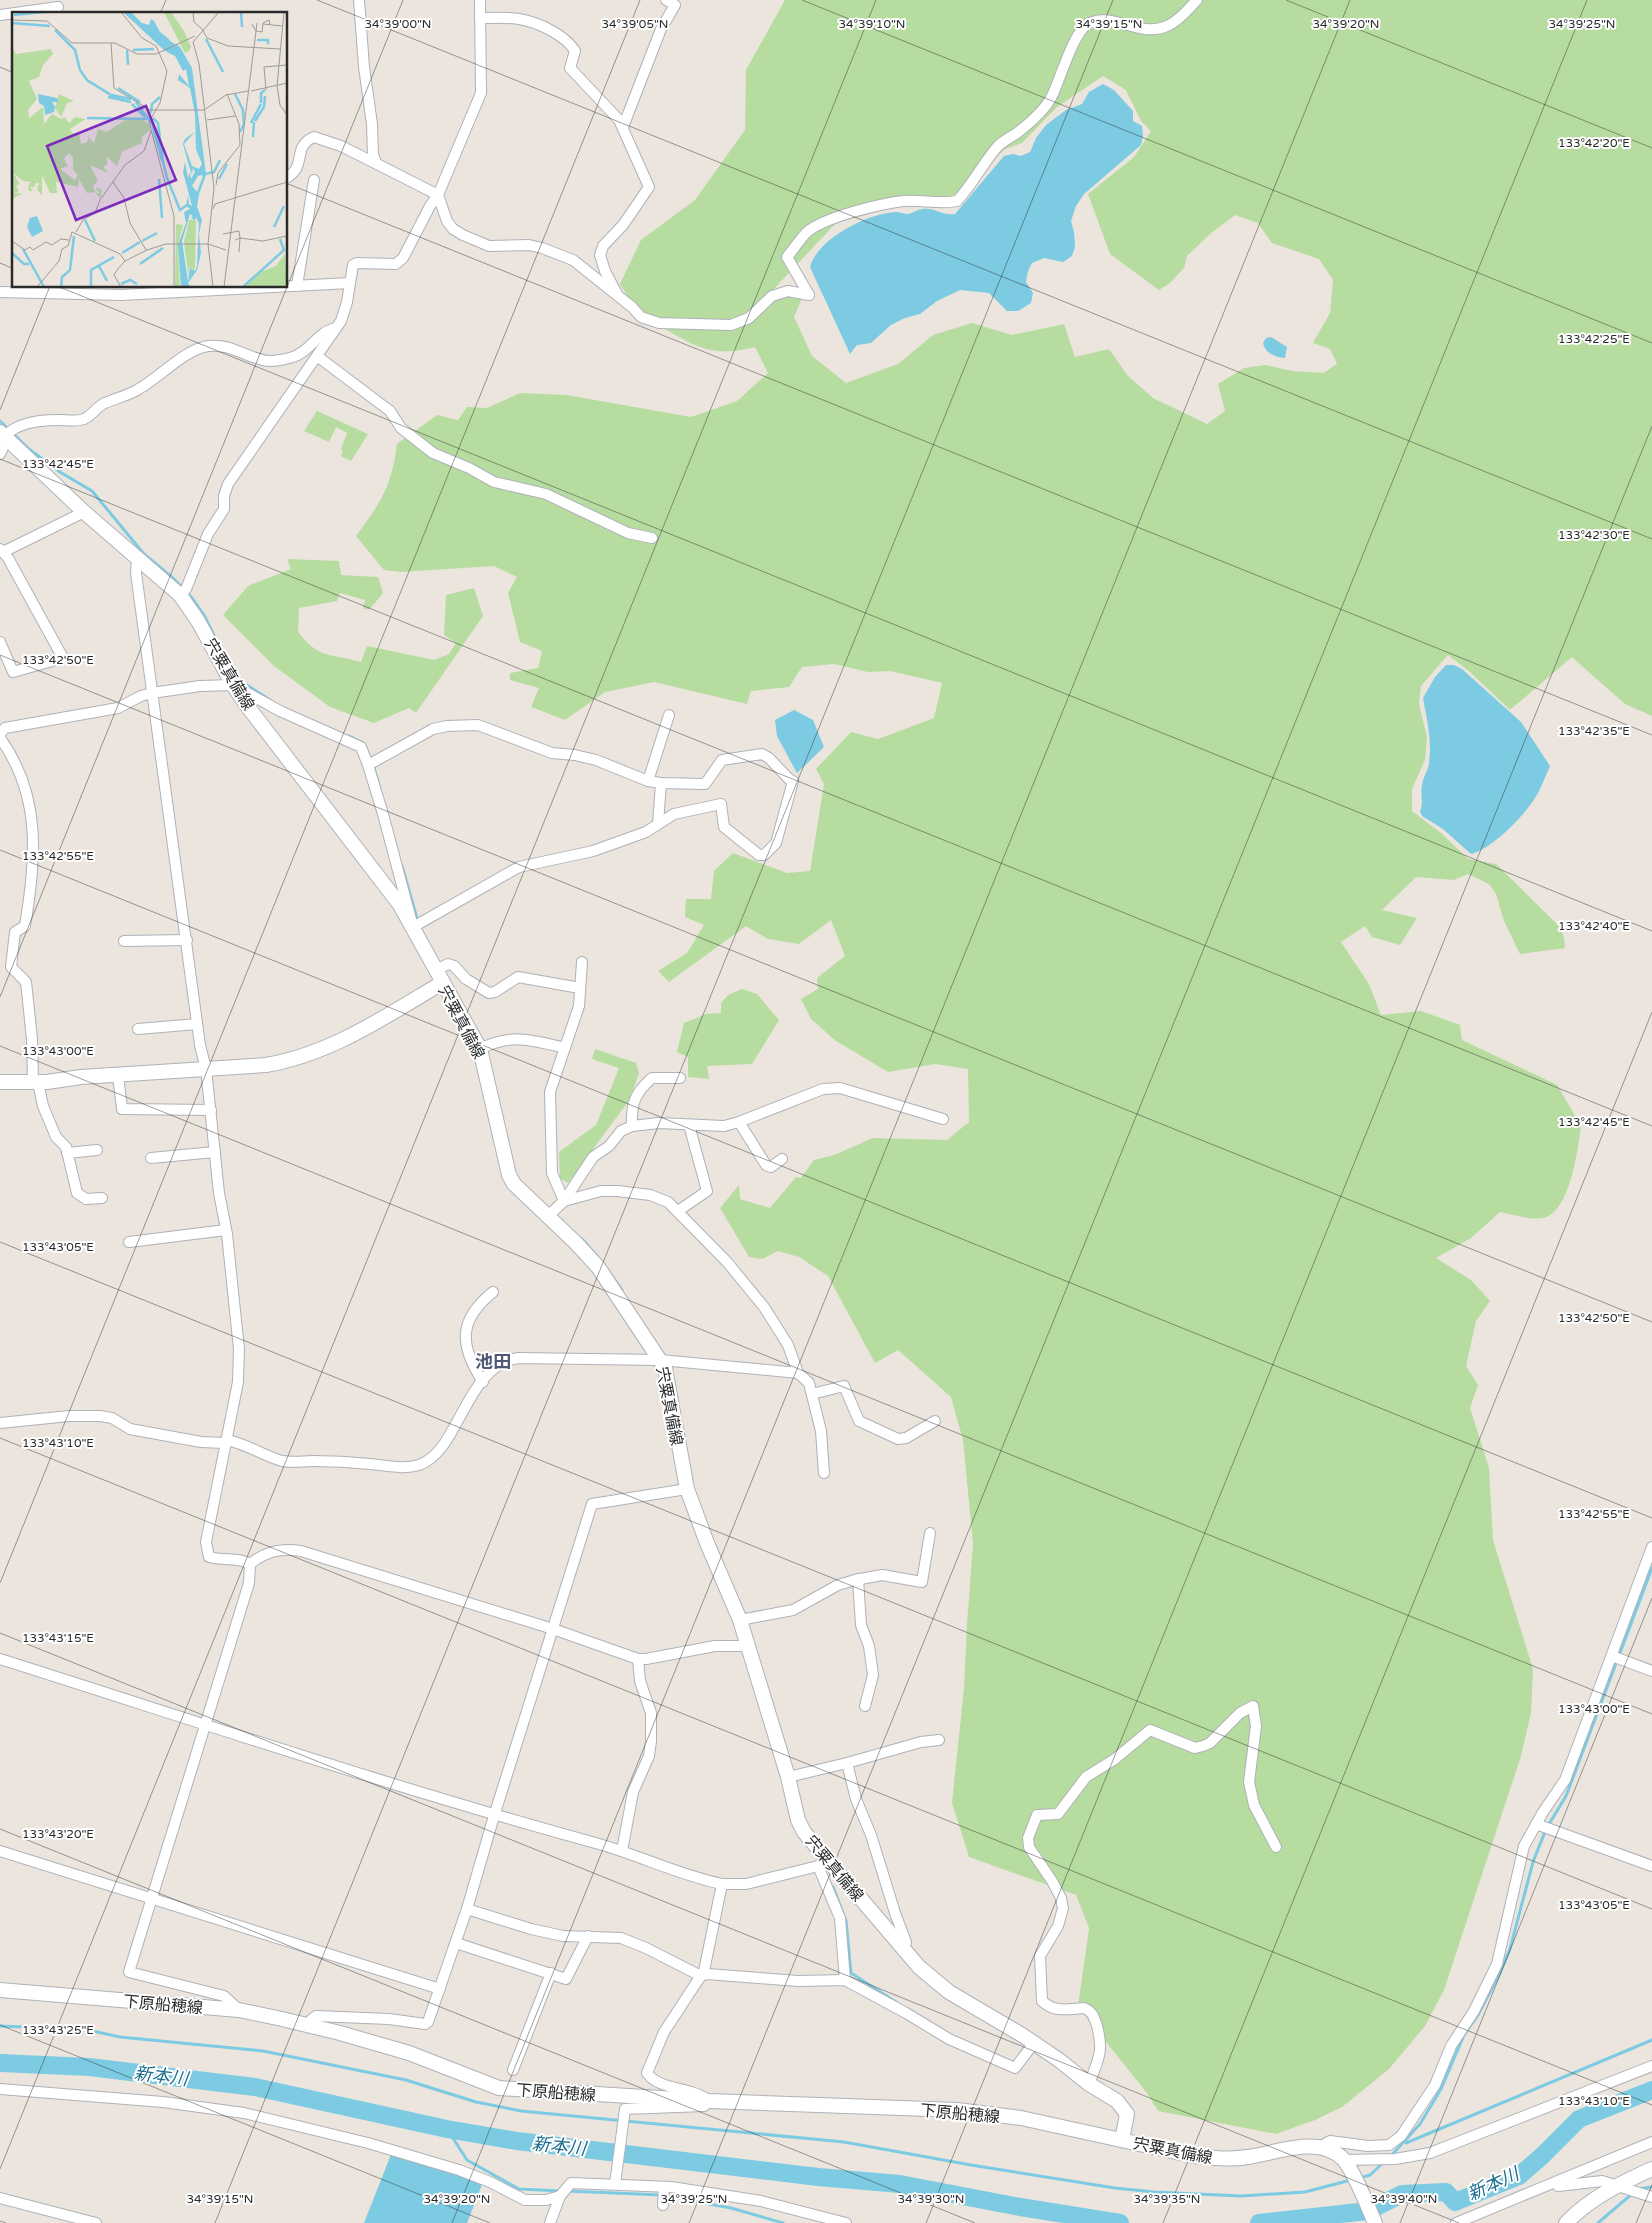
<svg xmlns="http://www.w3.org/2000/svg" width="1652" height="2223" viewBox="0 0 1652 2223" font-family="'Varela Round','Noto Sans JP',sans-serif">
  <style>
    .green { fill: #b7dca0 }
    .water { fill: #7ccbe2 }
    .lines { fill: none; stroke-linecap: round; stroke-linejoin: round }
    .stream { stroke: #7ccbe2; stroke-width: 3 }
    .river { stroke: #7ccbe2; stroke-width: 18 }
    .street-casing { stroke: #afb1b9; stroke-width: 12 }
    .secondary-casing { stroke: #afb1b9; stroke-width: 16 }
    .street { stroke: #fff; stroke-width: 10 }
    .secondary { stroke: #fff; stroke-width: 14 }
    .ticks { fill: none; stroke: #2a2a2a; stroke-width: 1; stroke-opacity: 0.45 }
    .labels { text-anchor: middle; stroke-width: 4; stroke-linejoin: round; paint-order: stroke }
    .street-label { font-size: 16px; fill: #2a2a2a; stroke: #fff }
    .neighbourhood-label { font-size: 18px; font-weight: bold; fill: #505876; stroke: #fff }
    .water-label { font-size: 18px; font-style: italic; fill: #1c6b8d; stroke: #fff }
    .inset-river { fill: none; stroke: #7ccbe2; stroke-width: 2.5 }
    .inset-road { fill: none; stroke: #9e9a96; stroke-width: 1 }
    .view { fill: #7b2cbf; fill-opacity: 0.15; stroke: #7b2cbf; stroke-width: 2.5 }
    .inset-edge { fill: none; stroke: #2a2a2a; stroke-width: 2.5 }
    .ticks-label { font-size: 12px; text-anchor: middle; fill: #2a2a2a; stroke: #fff; stroke-width: 4; stroke-linejoin: round; paint-order: stroke }
  </style>
  <rect width="100%" height="100%" fill="#ebe5de"/>
  <!-- green -->
  <g class="green">
    <path d="M785,0H1652V716L1625,704L1572,657L1510,710L1470,672L1448,655L1421,686L1419,704L1427,737L1425,760L1412,789V811L1441,833L1468,859L1496,864L1560,927L1564,937L1565,948L1520,954L1504,921L1496,894L1489,884L1468,874L1454,880L1416,877L1382,910L1417,918L1400,945L1372,937L1365,926L1341,942L1369,984L1381,1015L1421,1011L1460,1025L1462,1040L1557,1085L1581,1126C1578,1148 1570,1215 1542,1218C1529,1220 1512,1214 1500,1212L1471,1238L1436,1258L1471,1280L1490,1301L1476,1321L1466,1366L1478,1385L1470,1408L1489,1468L1493,1540L1533,1669L1531,1713L1521,1756L1444,1990L1425,2026L1389,2069L1342,2107L1315,2120L1276,2134L1158,2111L1147,2093L1078,2007L1089,1928L1076,1895L969,1857L952,1803L964,1688L967,1624L973,1544L963,1440L951,1397L898,1350L875,1363L828,1276L799,1257L778,1251L762,1259L749,1257L720,1208L739,1185L740,1199L770,1208L796,1177L801,1178L814,1160L834,1155L873,1138L947,1140L969,1122L968,1069L935,1064L888,1072L836,1041L811,1019L801,999L818,989L817,978L845,956L831,920L799,944L768,939L746,926L669,982L658,971L687,953L704,925L685,917L686,899H711L714,871L733,853L787,873L810,871L824,784L816,769L851,732L878,739L934,718L942,683L890,671L868,672L834,664L802,667L789,687L751,691L747,704L654,682L605,692L565,720L531,707L539,688L510,680V673L538,668L542,651L520,642L508,593L517,577L494,566L401,572L384,570L356,536C381,503 392,485 397,444L437,415L458,420L467,407L487,408L520,393L567,395L691,417L737,401L768,373L755,347C710,358 698,347 659,326L733,329L771,303L786,296L802,298L794,317L812,356L846,383L898,364L933,335L972,323L1012,335L1064,324L1075,357L1109,349L1128,376L1153,398L1207,424L1225,411L1218,384L1244,368L1265,365L1292,371L1323,373L1337,364L1330,349L1313,343L1330,313L1333,280L1319,259L1272,243L1258,223L1235,215L1210,234L1187,256L1184,268L1170,283L1159,290L1110,254L1088,194L1134,157L1151,131L1141,121L1126,90L1103,76L1057,107L1022,143L1005,149L974,179L946,201L895,207L836,223L770,293L753,308L731,321L660,320L644,314L629,299L620,284L641,240L695,200L745,130L746,70Z"/>
    <polygon points="317,411 368,434 351,461 341,456 343,451 341,449 347,433 336,427 329,442 304,431"/>
    <path d="M287,559L339,561L341,575L378,577L383,593L369,610L363,608L365,600L340,593L337,601L299,608L298,632C320,660 330,653 361,662L367,646L434,660L449,654L456,643L444,635L446,595L474,588L483,616L416,713L409,708L374,723L330,707L274,666L223,615L248,586L291,569Z"/>
    <polygon points="742,989 757,994 779,1020 752,1064 707,1066 709,1079 688,1077 688,1057 677,1052 684,1023 706,1014 721,1013 721,1003 728,995"/>
    <polygon points="595,1049 636,1063 639,1073 630,1099 568,1183 560,1178 559,1152 596,1125 619,1068 592,1059"/>
  </g>
  <!-- water -->
  <g class="water">
    <path d="M1103,84L1114,90L1133,111V121L1142,126L1143,136L1141,145L1084,194L1076,206L1071,221L1074,232L1075,247L1072,256L1063,262L1044,258L1032,263L1028,271L1026,282L1033,293L1031,303L1018,311H1007L989,293L960,290L937,301L920,314L905,318L891,325L871,343L857,345L850,354L810,267C817,239 868,213 896,212C900,212 904,214 908,214C913,213 917,210 922,209C935,207 941,216 955,214L1004,156L1013,154L1021,156L1030,152L1036,138L1046,125L1066,110L1082,104L1089,92Z"/>
    <path d="M1271,337L1287,347L1285,358C1276,358 1265,353 1263,343L1266,338Z"/>
    <path d="M1446,665H1454L1462,669L1521,722L1550,766C1545,777 1541,789 1535,798C1523,817 1492,849 1471,854L1443,829L1422,816L1420,811C1424,803 1420,794 1422,785C1423,777 1428,771 1429,763C1432,739 1427,721 1423,698L1435,677Z"/>
    <polygon points="794,710 813,720 824,747 797,773 777,736 775,720"/>
    <polygon points="392,2152 483,2182 467,2223 364,2223"/>
  </g>
  <g class="lines">
    <!-- stream -->
    <g class="stream">
      <polyline points="0,421 29,449 60,472 92,491 144,554 174,579 192,598 204,615 219,646"/>
      <polyline points="236,678 270,700"/>
      <polyline points="349,736 363,743"/>
      <polyline points="373,765 379,785"/>
      <polyline points="402,866 418,922"/>
      <polyline points="583,1240 600,1260"/>
      <polyline points="607,1269 622,1290"/>
      <polyline points="833,1887 846,1921 851,1973 896,2002"/>
      <polyline points="0,2026 88,2030 120,2037 263,2051 406,2080 476,2102 521,2111 844,2142 971,2165 1115,2188 1154,2192 1241,2196 1305,2192 1351,2180"/>
      <polyline points="447,2129 467,2160 519,2189 561,2191"/>
      <polyline points="1406,2143 1652,2040"/>
      <polyline points="1390,2157 1420,2124 1441,2089 1464,2035 1478,2015 1500,1973 1510,1949 1533,1862 1546,1829 1566,1796 1652,1568"/>
      <polyline points="1360,2178 1370,2175 1383,2163"/>
      <polyline points="1638,2189 1652,2187"/>
      <polyline points="567,2191 661,2195 731,2208 783,2223"/>
      <polyline points="1598,2223 1633,2193"/>
    </g>
    <!-- river -->
    <g class="river">
      <polyline points="0,2063 89,2067 255,2087 447,2129 517,2141 818,2177 900,2184 1020,2207 1120,2223"/>
      <polyline points="1259,2223 1368,2211 1402,2194 1446,2192 1455,2202 1519,2176 1542,2156 1579,2119 1652,2090"/>
    </g>
    <defs>
      <g id="street">
        <polyline points="359,0 364,67 372,124 373,155 377,164 438,195 447,221 453,229 463,235 489,246 529,245 542,248 573,260 632,307 641,317 659,323 731,325 749,318 772,296 788,291 809,295"/>
        <polyline points="0,15 58,7"/>
        <path d="M480,18C492,18 506,17 519,19C538,22 565,35 575,51L570,68L619,120L649,187L623,225L603,246L600,255L605,271L617,294"/>
        <polyline points="623,127 661,29 675,5 666,0"/>
        <path d="M286,178C308,166 291,147 314,137L341,146L377,164"/>
        <polyline points="297,286 314,180"/>
        <polyline points="0,292 121,295 350,283"/>
        <path d="M809,295L787,257C794,249 800,239 807,232C825,217 879,204 903,201C921,199 939,205 957,201C973,184 983,163 998,146C1003,141 1011,137 1017,133C1030,123 1043,112 1051,98C1060,81 1073,32 1088,24C1112,10 1140,40 1169,25C1180,20 1189,8 1197,0"/>
        <polyline points="317,356 390,411 401,428 433,453 469,468 494,482 546,494 628,533 652,538"/>
        <path d="M5,436C17,423 40,420 58,420C67,420 76,422 84,419C93,415 97,406 105,403C116,398 127,396 137,390C158,379 185,349 208,346C233,343 248,360 270,361C278,361 286,359 293,357C311,351 317,332 336,328"/>
        <polyline points="0,454 7,439"/>
        <polyline points="0,549 8,558 63,658 13,672 0,642"/>
        <polyline points="3,552 84,512"/>
        <path d="M137,559L136,573L200,1045L206,1069L219,1193L227,1234L239,1349L238,1382L206,1542L209,1557C224,1561 239,1557 250,1564"/>
        <polyline points="180,595 186,589 208,534 224,509 224,496 228,484 341,321 347,302 353,265 357,263 396,264 403,258 430,206 438,195 481,93 480,0"/>
        <polyline points="0,734 5,728 118,708 141,696 152,693 200,686 233,685 280,711 361,747 368,765 383,814 413,927 519,867 593,851 646,832 674,814 721,804 724,827 759,855 764,855 776,843 793,781 789,779 769,758 762,754 722,760 705,784 661,783 648,781 596,760 575,755 552,753 478,725 447,726 433,729 368,765"/>
        <path d="M0,738C42,796 36,860 25,926L15,932L11,967L26,982L32,1039L33,1082"/>
        <polyline points="648,781 669,715"/>
        <polyline points="658,824 661,783"/>
        <polyline points="124,941 187,940"/>
        <polyline points="436,970 448,964 454,966 466,979 489,993 495,992 518,977 580,988"/>
        <polyline points="138,1029 197,1024"/>
        <path d="M480,1049C511,1033 533,1040 565,1048"/>
        <polyline points="118,1075 122,1109 211,1110"/>
        <polyline points="38,1082 43,1106 56,1137 66,1147 77,1193 86,1199 102,1198"/>
        <polyline points="739,1122 766,1165 771,1167 782,1159"/>
        <path d="M632,1126C631,1103 635,1093 652,1078H680"/>
        <polyline points="67,1153 97,1150"/>
        <polyline points="151,1158 215,1152"/>
        <polyline points="564,1201 552,1173 550,1092 579,1006 582,962"/>
        <polyline points="678,1211 707,1191 689,1125"/>
        <polyline points="548,1216 564,1201 593,1157 609,1146 621,1131 632,1126 659,1123 724,1126 739,1122 823,1089 840,1088 943,1119"/>
        <polyline points="129,1242 226,1230"/>
        <polyline points="798,1373 809,1383 821,1431 824,1473"/>
        <path d="M483,1382C459,1345 458,1320 493,1292"/>
        <polyline points="812,1394 844,1386 859,1421 898,1439 906,1438 935,1421"/>
        <polyline points="0,1423 69,1416 100,1416 112,1418 130,1429 201,1442 225,1443"/>
        <path d="M226,1440C246,1443 263,1456 282,1461C293,1463 303,1461 313,1461C331,1461 351,1462 370,1464C385,1465 403,1470 419,1465C460,1451 465,1366 518,1358L661,1360L798,1373L788,1345L764,1307L727,1262L668,1202L650,1195L618,1191H601L564,1201"/>
        <polyline points="858,1579 861,1625 869,1646 873,1675 865,1706"/>
        <polyline points="740,1620 793,1610 838,1585 855,1580 882,1575 922,1582 930,1533"/>
        <polyline points="1612,1656 1652,1671"/>
        <path d="M0,1659C199,1722 398,1789 599,1844C641,1856 679,1875 722,1884L704,1971L664,2032L647,2073C660,2091 691,2086 709,2101L704,2106L625,2109L615,2184"/>
        <polyline points="847,1763 856,1799 871,1835 895,1913 906,1942 904,1951"/>
        <polyline points="788,1777 847,1763 921,1742 939,1740"/>
        <polyline points="1536,1824 1652,1866"/>
        <polyline points="0,1851 440,1989"/>
        <polyline points="622,1851 633,1792 649,1756 651,1741 651,1713 640,1681 638,1659"/>
        <polyline points="818,1866 840,1918 845,1980"/>
        <polyline points="722,1884 746,1884 818,1866 822,1862"/>
        <polyline points="467,1909 531,1929 563,1936 621,1938 646,1948 701,1976 707,1974 798,1981 845,1980 906,2013 949,2039 1015,2068 1034,2043"/>
        <polyline points="456,1943 566,1979 588,1936"/>
        <path d="M239,2010L224,1996L129,1972L249,1583L250,1564C266,1551 281,1548 301,1551L553,1629L638,1659H646L715,1646H747"/>
        <polyline points="310,2024 311,2020 316,2016 389,2019 425,2024 428,2022 467,1909 494,1816 592,1504 687,1489"/>
        <polyline points="513,2070 551,1973"/>
        <path d="M1089,2084C1098,2060 1104,2052 1097,2026C1094,2017 1093,2012 1084,2008C1068,2009 1055,2013 1042,2001L1040,1956L1058,1926L1063,1908L1061,1898L1052,1881L1029,1847L1028,1838L1037,1815L1058,1814L1086,1777L1115,1759L1150,1730L1195,1748L1203,1746L1210,1743L1240,1713L1253,1706L1256,1726L1249,1782L1254,1805L1276,1847"/>
        <polyline points="0,2089 163,2102 244,2113 368,2143 459,2170 490,2182 525,2200 546,2200 560,2196"/>
        <polyline points="1320,2147 1330,2141 1368,2146 1389,2145 1401,2136 1435,2085 1451,2046 1474,2011 1497,1964 1524,1846 1543,1812 1565,1780 1652,1547"/>
        <polyline points="1344,2160 1395,2159 1430,2153 1652,2066"/>
        <polyline points="1558,2186 1602,2181 1652,2197"/>
        <polyline points="0,2198 96,2223"/>
        <polyline points="663,2205 664,2187"/>
        <polyline points="550,2223 560,2196 571,2183 671,2187 761,2201 846,2223"/>
        <polyline points="1456,2223 1652,2142"/>
      </g>
      <g id="secondary">
        <polyline points="0,432 84,512 180,595 198,621 233,685 248,707 400,905 480,1049 509,1175 514,1184 576,1243 598,1267 665,1368 687,1489 707,1543 740,1620 788,1777 798,1820 804,1832 919,1967 949,1992 1022,2035 1059,2060 1089,2084 1117,2101 1127,2114 1122,2140"/>
        <path d="M0,1082H47L81,1077L266,1065C331,1054 386,1016 442,983"/>
        <path d="M0,1990L239,2010L282,2019L340,2033L409,2053L499,2088L709,2101L957,2110L1021,2118L1194,2156C1212,2158 1230,2160 1248,2157C1277,2153 1320,2134 1344,2160C1355,2173 1368,2207 1375,2223"/>
        <path d="M1566,2223C1590,2198 1621,2183 1652,2169"/>
      </g>
    </defs>
    <!-- street casing -->
    <use href="#street" class="street-casing"/>
    <!-- secondary casing -->
    <use href="#secondary" class="secondary-casing"/>
    <!-- street -->
    <use href="#street" class="street"/>
    <!-- secondary -->
    <use href="#secondary" class="secondary"/>
  </g>
  <!-- ticks -->
  <path class="ticks" d="M317,0L1652,539M802,0L1652,343M1286,0L1652,148M160,14L166,0M0,67L14,73M286,183L1652,735M0,263L14,269M57,286L1652,931M0,410L50,286M0,459L1652,1126M0,655L1652,1322M0,850L1652,1518M0,997L403,0M0,1046L1652,1714M0,1242L1652,1909M0,1438L1652,2105M0,1583L640,0M0,1633L1459,2223M0,1829L975,2223M0,2025L490,2223M0,2169L876,0M0,2221L6,2223M215,2223L1113,0M452,2223L1350,0M689,2223L1587,0M926,2223L1652,426M1163,2223L1652,1012M1400,2223L1652,1598M1636,2223L1652,2185"/>
  <g class="labels">
    <!-- street labels -->
    <g class="street-label">
      <text transform="translate(230 674) rotate(59)" y="6">宍粟真備線</text>
      <text transform="translate(462 1022) rotate(62)" y="6">宍粟真備線</text>
      <text transform="translate(670 1406) rotate(79)" y="6">宍粟真備線</text>
      <text transform="translate(835 1868) rotate(50)" y="6">宍粟真備線</text>
      <text transform="translate(163 2004) rotate(5)" y="6">下原船穂線</text>
      <text transform="translate(556 2092) rotate(4)" y="6">下原船穂線</text>
      <text transform="translate(960 2113) rotate(5)" y="6">下原船穂線</text>
      <text transform="translate(1173 2150) rotate(11)" y="6">宍粟真備線</text>
    </g>
    <!-- neighbourhood labels -->
    <g class="neighbourhood-label">
      <text x="493" y="1368">池田</text>
    </g>
    <!-- water labels -->
    <g class="water-label">
      <text transform="translate(161 2076) rotate(7)" y="6">新本川</text>
      <text transform="translate(559 2146) rotate(6)" y="6">新本川</text>
      <text transform="translate(1493 2184) rotate(-25)" y="6">新本川</text>
    </g>
  </g>
  <!-- overview -->
  <g transform="translate(12 12)">
    <rect width="275" height="275" fill="#ebe5de"/>
    <path d="M152,0H159L172,19L179,35L177,39L173,41ZM1,37L4,42L39,37L41,42L31,53L27,65L17,69L25,87L16,98L17,106L31,95L32,111L28,117L40,102L49,107L53,105L57,111L63,105L74,107L58,117L60,121H67L69,132L75,130L78,121L77,126L82,131L86,117L95,120L113,108L129,107L137,112L138,118L130,125V131L110,140L105,154L95,145V153L91,154L96,161L78,153L86,169L81,174L83,180L88,182L83,175L90,178L88,187L83,180L75,181L67,167L66,175L44,170L45,181H38L30,163V184L25,177L27,171H24L26,167L22,175H18L21,179H17L16,175L19,170L11,169L1,161L8,172L4,174L7,179L2,182L7,181L10,182L0,187ZM57,141L61,146V158L66,163L63,168L48,157L56,154L52,147ZM47,82L62,89L55,91L49,105L43,96ZM184,205L183,255L182,258L177,255V267L172,230L177,208H183ZM164,212L171,213L166,233L168,275H163ZM273,242L275,275H233L249,260L264,254Z" fill="#b7dca0" fill-rule="evenodd"/>
    <path d="M111,0H119L130,11L137,13L139,7L142,9L148,20L157,27L154,21L158,29L168,35L180,56L194,162L192,168L190,163L186,164L180,174L187,182L185,195L190,208L187,222L189,241L185,258L176,271L178,275L169,274L166,233L174,211L172,200L178,197L174,194L176,183L177,192L180,194L171,160L173,150L176,166L178,160L179,167L183,160L181,156L180,162L177,154L171,132L172,129L173,127L183,120L172,132L180,154L187,157L190,152L184,137L183,102L178,76L166,68L167,62L177,74L174,57L171,59L163,44L153,39ZM178,202L181,204L179,206L183,208L184,205L187,211L185,254L183,259L178,256L176,270L170,229ZM26,82L45,86L46,90H40L43,95L42,100L33,103L32,94L27,91ZM25,204L31,219L20,225L15,215L18,206Z" fill="#7ccbe2" fill-rule="evenodd"/>
    <path class="inset-river" d="M229,0L230,15M2,3L31,0M0,11L38,14M43,18L63,38L68,58L75,68L99,83L119,87M194,27L211,60M245,28H256V32M115,38L116,53M121,38L142,37M106,76L128,90M223,82L231,98L232,112L228,120M96,85L119,90M124,90L143,116L155,166L168,198L175,193M249,91V81L253,78M120,92L133,105M139,101L140,92L148,85M75,106L136,107M141,106L146,111L151,149M243,109L252,95L253,84M239,111L249,92M140,112L150,149M241,125L242,110M147,167L150,206M207,167L215,152M185,184L193,162L202,160L208,148M73,208L83,229M262,215L272,194M130,229L145,221M11,237L32,275M0,241L12,252H17M110,241L128,230M128,252L151,236M87,254L95,269M109,272L118,268L125,272M49,275L50,265L58,258L62,224M79,275V258L102,245M231,275L272,238L268,227"/>
    <path class="inset-road" d="M109,0L130,26L144,34L155,59L148,91L137,110L162,204V275M181,0L182,10L190,17M272,0L265,74L268,93L275,103M0,8L35,9L60,31H103L125,42H144L183,24M240,12L244,19L250,20L251,11L257,8L258,13M251,12L270,14M190,17L195,26L216,34L268,37M99,31L102,76L138,98H192L214,83L236,79M254,78L252,55L275,53M239,79L275,71M195,108L223,104M101,170L112,186L118,211L134,238M204,173L206,161L228,133L227,112L215,82M201,197L203,192L275,170M64,220L71,208L83,201L88,188L113,153L132,139L139,119M211,222L227,219L228,226L251,229L275,224M223,228L228,226L227,240M0,229L13,238L18,235L21,238L34,230L40,233L49,227L57,228M25,275L47,249L50,237L56,234L60,220L108,242L113,249M109,275L102,263L105,258L113,249L135,238L154,232H196L202,176L187,52L181,30L207,0M201,275L196,232L214,238M212,275L245,11"/>
    <path class="view" d="M134,94L164,168L64,208L35,134Z"/>
    <rect width="275" height="275" class="inset-edge"/>
  </g>
  <g class="ticks-label">
    <text x="635" y="28">34°39'05"N</text>
    <text x="1109" y="28">34°39'15"N</text>
    <text x="1346" y="28">34°39'20"N</text>
    <text x="1582" y="28">34°39'25"N</text>
    <text x="398" y="28">34°39'00"N</text>
    <text x="872" y="28">34°39'10"N</text>
    <text x="1594" y="147">133°42'20"E</text>
    <text x="1594" y="343">133°42'25"E</text>
    <text x="58" y="468">133°42'45"E</text>
    <text x="1594" y="539">133°42'30"E</text>
    <text x="58" y="664">133°42'50"E</text>
    <text x="1594" y="735">133°42'35"E</text>
    <text x="58" y="860">133°42'55"E</text>
    <text x="1594" y="930">133°42'40"E</text>
    <text x="58" y="1055">133°43'00"E</text>
    <text x="1594" y="1126">133°42'45"E</text>
    <text x="58" y="1251">133°43'05"E</text>
    <text x="1594" y="1322">133°42'50"E</text>
    <text x="58" y="1447">133°43'10"E</text>
    <text x="1594" y="1518">133°42'55"E</text>
    <text x="58" y="1642">133°43'15"E</text>
    <text x="1594" y="1713">133°43'00"E</text>
    <text x="58" y="1838">133°43'20"E</text>
    <text x="1594" y="1909">133°43'05"E</text>
    <text x="58" y="2034">133°43'25"E</text>
    <text x="1594" y="2105">133°43'10"E</text>
    <text x="220" y="2203">34°39'15"N</text>
    <text x="457" y="2203">34°39'20"N</text>
    <text x="694" y="2203">34°39'25"N</text>
    <text x="931" y="2203">34°39'30"N</text>
    <text x="1167" y="2203">34°39'35"N</text>
    <text x="1404" y="2203">34°39'40"N</text>
  </g>
</svg>
